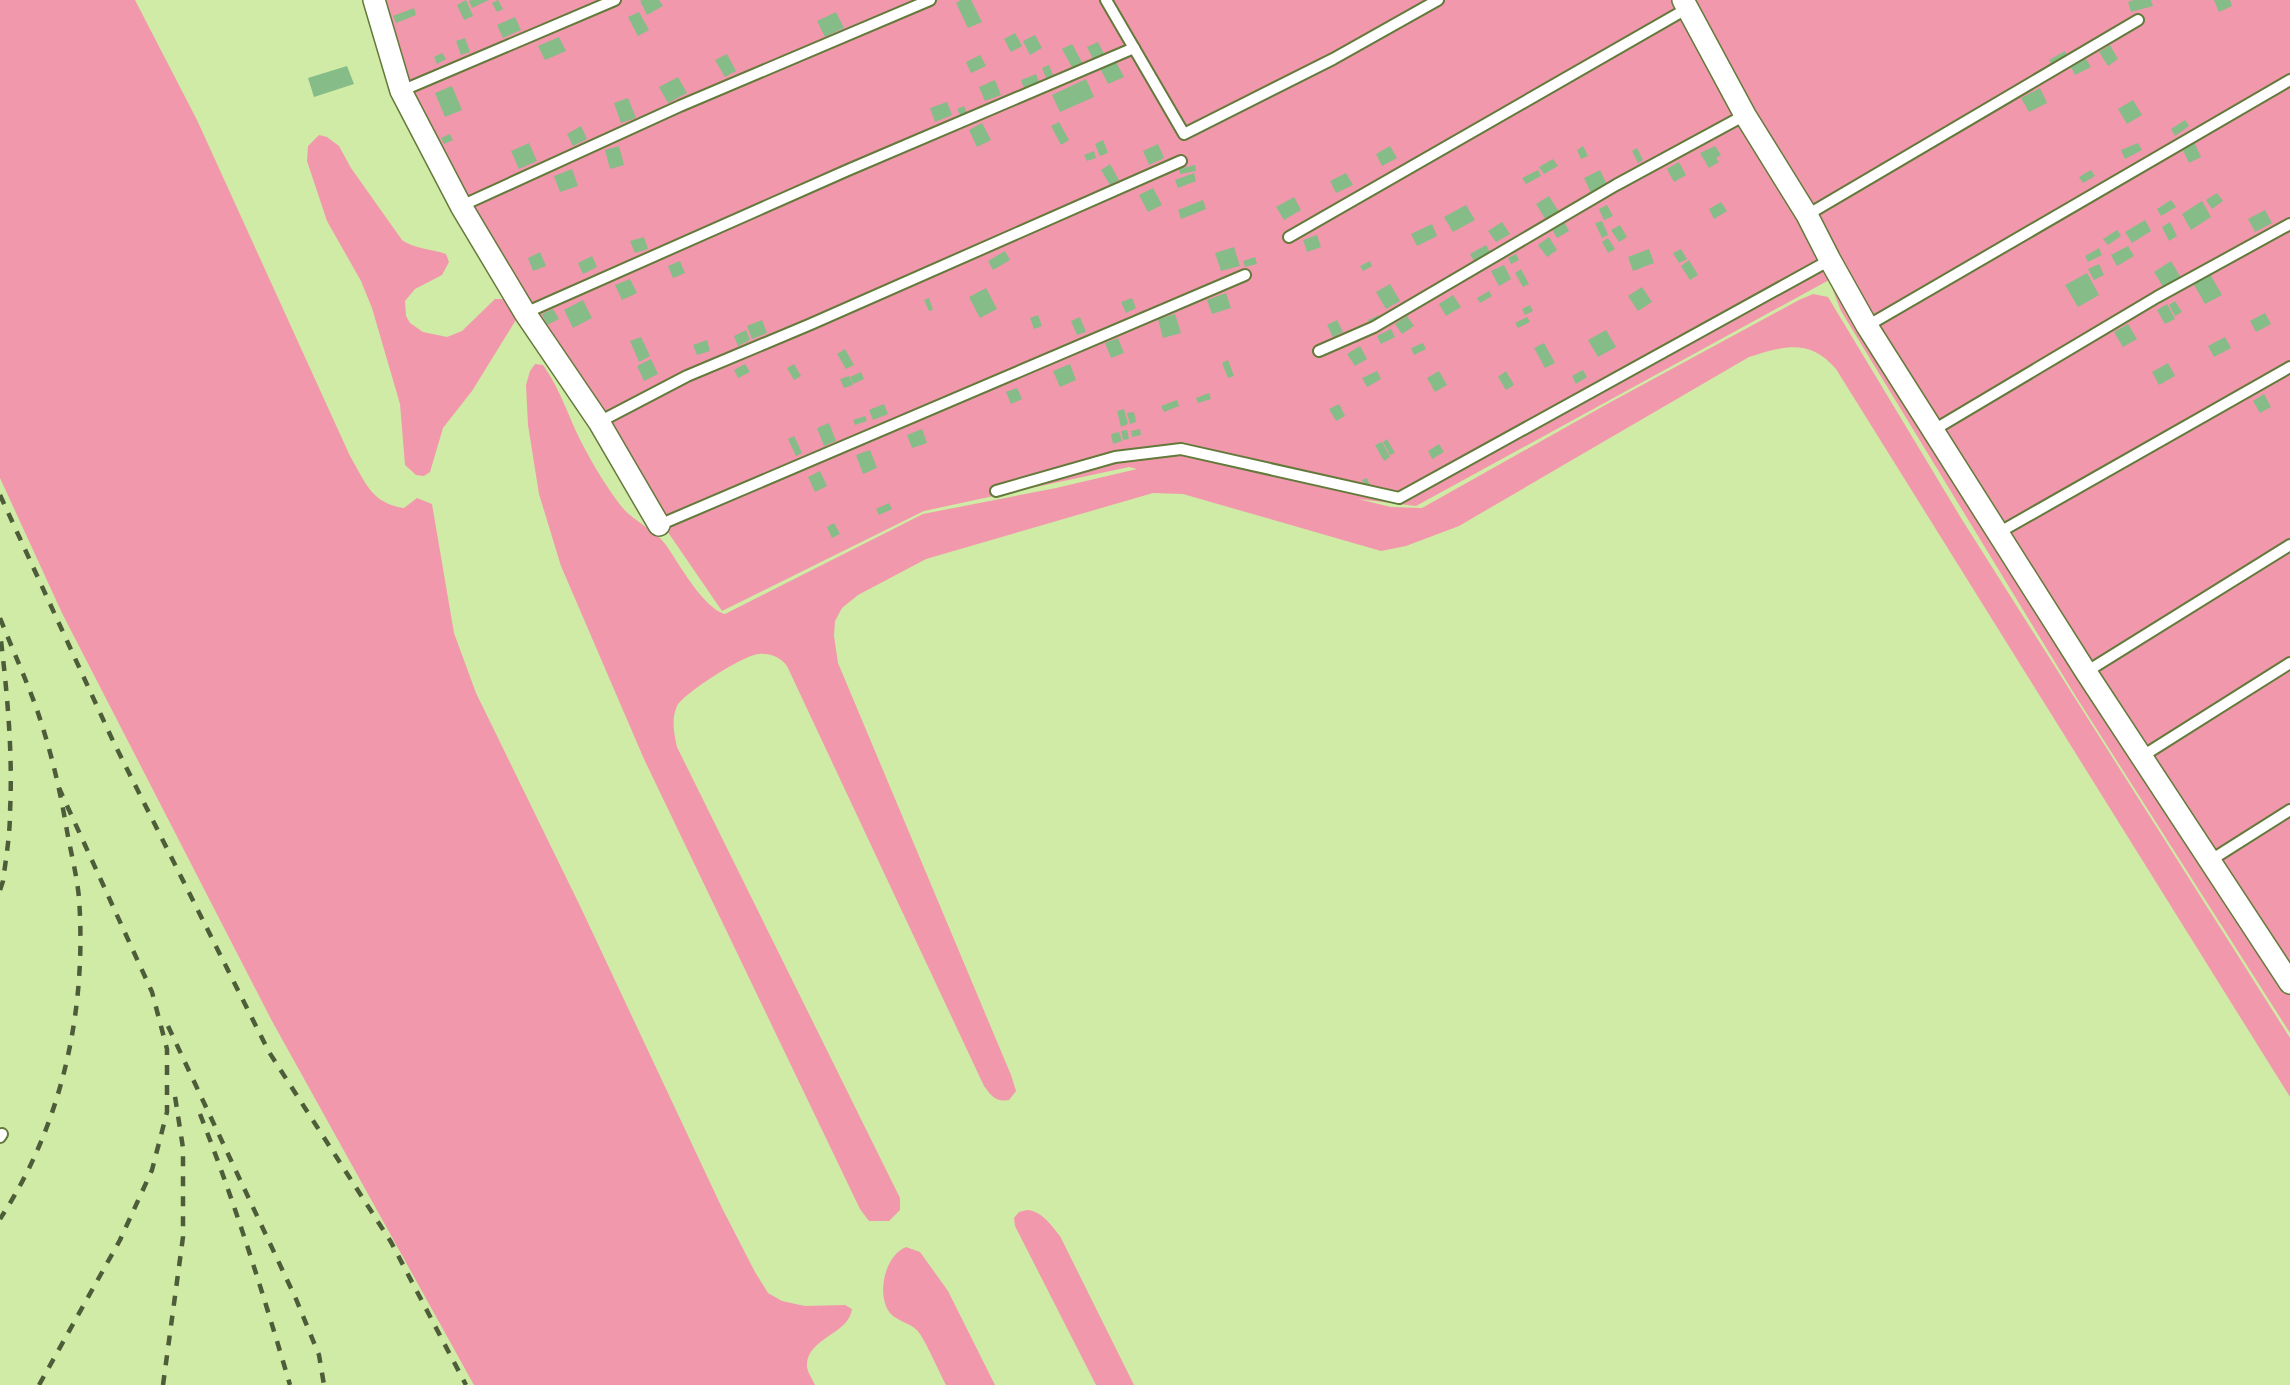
<svg xmlns="http://www.w3.org/2000/svg" width="2290" height="1385" viewBox="0 0 2290 1385" font-family="Spectral,serif">
  <style>
    .green { fill: #f198ac }
    .building { fill: #86bc88 }
    .lines { fill: none; stroke-linecap: round; stroke-linejoin: round }
    .service-casing { stroke: #637a3a; stroke-width: 14 }
    .minor-casing { stroke: #637a3a; stroke-width: 24 }
    .service { stroke: #fff; stroke-width: 10 }
    .minor { stroke: #fff; stroke-width: 21 }
    .rail { stroke: #4e5d39; stroke-width: 4.5; stroke-dasharray: 10 10; stroke-linecap: butt }
  </style>
  <rect width="100%" height="100%" fill="#d0eba6"/>
  <!-- green -->
  <g class="green">
    <path d="M0,0H135L197,120L350,456C366,483 371,503 404,508L417,498L432,504L454,633L476,693L581,908L722,1208L755,1272L768,1293L782,1301L805,1306L845,1305L852,1309C849,1335 805,1338 807,1367C808,1373 813,1380 815,1385H474L272,1021L62,613L0,478Z"/>
    <path d="M367,0H2290V1033L2075,695L1841,311L1829,280L1416,506L1358,499L1391,507L1422,508L1609,403L1799,300L1813,294L1828,297L1961,518L2290,1038V1097L1836,369C1810,338 1783,346 1749,357L1459,526L1406,546L1381,551L1183,494L1153,493L926,559L858,595L842,608L835,621L834,636L838,663L1011,1075L1016,1091L1009,1100C996,1102 992,1097 984,1086L787,666C780,657 770,653 759,654C745,654 684,693 677,706C671,719 674,734 677,747L900,1198V1210L889,1221H869L860,1209L644,759L561,566L539,494L528,425L526,385L530,371L535,364L543,365C562,391 570,423 586,451C596,470 608,489 621,506C634,522 654,529 666,545C680,565 703,608 725,614L923,514L1056,488L1137,469L1129,467L924,511L722,611L519,315L472,391L443,428L430,472L424,476L416,475L405,465L400,404L372,308L361,281L327,221L307,161L308,146L319,135L327,137L339,146L351,168L402,240C414,249 432,249 446,254L449,262L442,275L415,289L405,301L406,316L410,323L423,332L447,337L462,331L495,299H509L475,250L401,91Z"/>
    <path d="M1027,1210C1042,1211 1051,1225 1060,1236L1134,1385H1096L1015,1226L1014,1218L1019,1212Z"/>
    <path d="M906,1247L920,1252L948,1291L995,1385H946C937,1368 930,1350 920,1334C914,1324 902,1323 893,1316C875,1301 883,1256 906,1247Z"/>
  </g>
  <!-- building -->
  <g class="building">
    <polygon points="466,0 473,16 464,20 457,5"/>
    <polygon points="471,0 489,0 472,8 469,1"/>
    <polygon points="498,0 503,9 497,12 492,3"/>
    <polygon points="643,0 659,0 663,6 647,15 640,1"/>
    <polygon points="961,0 971,0 982,22 968,28 956,3"/>
    <polygon points="2134,0 2151,0 2153,6 2131,12 2128,2"/>
    <polygon points="2214,0 2230,0 2232,6 2219,12"/>
    <polygon points="414,8 416,15 396,23 393,16"/>
    <polygon points="639,12 649,30 638,36 628,17"/>
    <polygon points="836,12 844,28 825,37 817,21"/>
    <polygon points="515,17 521,30 503,38 497,25"/>
    <polygon points="1015,33 1022,46 1011,52 1004,39"/>
    <polygon points="1035,35 1042,48 1030,55 1023,41"/>
    <polygon points="559,37 566,51 545,60 538,46"/>
    <polygon points="465,38 470,52 461,55 456,41"/>
    <polygon points="1098,42 1104,54 1093,59 1087,47"/>
    <polygon points="1072,44 1084,66 1074,71 1062,49"/>
    <polygon points="2110,45 2118,59 2108,66 2099,52"/>
    <polygon points="2065,51 2068,57 2053,66 2049,60"/>
    <polygon points="442,53 446,59 437,64 434,57"/>
    <polygon points="727,54 736,71 725,77 715,60"/>
    <polygon points="980,55 986,66 971,73 966,62"/>
    <polygon points="2086,59 2091,67 2075,75 2071,67"/>
    <polygon points="1115,60 1124,77 1108,84 1100,68"/>
    <polygon points="1049,65 1053,75 1046,78 1042,68"/>
    <polygon points="347,66 354,84 314,97 308,78"/>
    <polygon points="1036,74 1040,85 1025,91 1021,80"/>
    <polygon points="678,77 687,93 668,103 659,87"/>
    <polygon points="1086,79 1094,97 1060,112 1052,95"/>
    <polygon points="995,80 1001,95 985,101 979,87"/>
    <polygon points="452,86 462,110 445,117 435,93"/>
    <polygon points="2040,88 2047,103 2029,112 2021,98"/>
    <polygon points="628,98 636,118 621,123 614,103"/>
    <polygon points="2133,100 2142,115 2127,124 2118,109"/>
    <polygon points="947,102 952,115 935,122 930,108"/>
    <polygon points="964,106 967,113 961,116 957,109"/>
    <polygon points="2185,120 2189,126 2175,136 2171,129"/>
    <polygon points="1059,122 1069,140 1061,145 1051,126"/>
    <polygon points="982,123 991,140 977,147 969,130"/>
    <polygon points="581,126 587,139 573,146 567,134"/>
    <polygon points="450,134 453,140 444,144 441,138"/>
    <polygon points="1103,140 1108,153 1100,156 1095,144"/>
    <polygon points="2194,142 2201,157 2189,163 2182,148"/>
    <polygon points="529,143 537,161 519,169 511,151"/>
    <polygon points="2138,143 2142,150 2125,159 2121,150"/>
    <polygon points="1158,144 1164,158 1149,165 1143,151"/>
    <polygon points="619,146 624,165 610,169 605,150"/>
    <polygon points="1390,146 1397,158 1382,166 1376,154"/>
    <polygon points="1583,146 1588,156 1581,159 1577,150"/>
    <polygon points="1715,146 1721,155 1716,158 1719,162 1709,168 1700,153"/>
    <polygon points="1637,148 1643,160 1638,163 1632,151"/>
    <polygon points="1094,151 1096,158 1087,161 1084,155"/>
    <polygon points="1553,159 1558,166 1544,174 1539,167"/>
    <polygon points="1679,162 1686,175 1674,182 1667,169"/>
    <polygon points="1110,164 1119,180 1110,185 1101,170"/>
    <polygon points="1195,165 1196,171 1180,174 1179,169"/>
    <polygon points="572,169 578,186 560,192 554,176"/>
    <polygon points="1538,170 1541,176 1526,184 1522,178"/>
    <polygon points="1600,170 1607,185 1591,193 1584,178"/>
    <polygon points="2091,170 2095,176 2083,183 2079,177"/>
    <polygon points="1194,173 1196,181 1178,188 1175,180"/>
    <polygon points="1346,173 1353,185 1336,193 1330,181"/>
    <polygon points="1153,188 1162,205 1148,212 1139,195"/>
    <polygon points="2217,193 2223,201 2212,209 2206,200"/>
    <polygon points="1549,196 1559,212 1546,220 1536,204"/>
    <polygon points="1294,197 1301,210 1284,220 1276,207"/>
    <polygon points="1203,200 1206,209 1181,219 1178,210"/>
    <polygon points="2171,200 2176,207 2161,216 2157,209"/>
    <polygon points="2202,201 2211,217 2191,230 2182,214"/>
    <polygon points="1721,202 1727,211 1714,219 1709,209"/>
    <polygon points="1466,205 1475,220 1453,232 1444,217"/>
    <polygon points="1607,205 1613,216 1604,220 1599,209"/>
    <polygon points="2265,210 2272,223 2255,232 2248,219"/>
    <polygon points="2145,220 2151,231 2132,243 2125,232"/>
    <polygon points="1602,221 1608,235 1602,238 1595,223"/>
    <polygon points="1502,222 1510,234 1496,242 1488,231"/>
    <polygon points="1564,222 1569,231 1557,238 1552,229"/>
    <polygon points="2170,222 2177,236 2169,241 2162,227"/>
    <polygon points="1432,224 1437,236 1417,246 1411,234"/>
    <polygon points="1620,225 1627,237 1619,242 1611,230"/>
    <polygon points="2117,230 2121,236 2108,245 2103,239"/>
    <polygon points="1317,235 1321,247 1307,252 1303,240"/>
    <polygon points="644,237 648,249 635,253 630,241"/>
    <polygon points="1549,237 1557,250 1547,257 1538,245"/>
    <polygon points="1608,238 1615,249 1608,253 1602,242"/>
    <polygon points="1486,245 1491,254 1475,263 1470,254"/>
    <polygon points="2128,246 2134,256 2117,266 2111,255"/>
    <polygon points="1234,247 1240,266 1221,271 1215,253"/>
    <polygon points="2099,248 2102,255 2088,262 2085,256"/>
    <polygon points="1649,249 1654,263 1633,271 1628,257"/>
    <polygon points="1681,249 1687,259 1679,263 1673,253"/>
    <polygon points="1005,251 1010,260 993,270 988,261"/>
    <polygon points="540,252 546,266 533,271 528,258"/>
    <polygon points="1516,254 1519,260 1511,264 1508,258"/>
    <polygon points="592,256 597,267 583,274 578,263"/>
    <polygon points="1255,257 1257,264 1245,267 1243,261"/>
    <polygon points="1689,260 1698,275 1690,280 1681,266"/>
    <polygon points="680,261 685,273 673,278 668,266"/>
    <polygon points="1370,261 1372,266 1363,271 1360,266"/>
    <polygon points="2171,261 2181,278 2164,288 2154,272"/>
    <polygon points="2099,264 2104,275 2094,280 2088,269"/>
    <polygon points="1504,265 1511,279 1499,286 1491,271"/>
    <polygon points="1521,269 1529,284 1523,287 1515,273"/>
    <polygon points="2087,273 2099,295 2078,307 2065,285"/>
    <polygon points="2210,274 2222,295 2205,304 2193,283"/>
    <polygon points="630,279 637,293 622,300 615,285"/>
    <polygon points="1390,284 1400,301 1386,309 1376,292"/>
    <polygon points="1642,287 1652,302 1638,311 1628,296"/>
    <polygon points="986,288 997,309 980,318 969,297"/>
    <polygon points="1489,291 1492,296 1480,303 1477,298"/>
    <polygon points="1226,293 1231,308 1212,314 1207,300"/>
    <polygon points="1453,295 1461,307 1446,316 1439,304"/>
    <polygon points="929,298 933,310 929,311 924,300"/>
    <polygon points="1132,298 1136,308 1126,313 1121,302"/>
    <polygon points="583,300 592,318 573,328 564,310"/>
    <polygon points="2175,301 2182,312 2175,316 2169,305"/>
    <polygon points="2167,304 2175,319 2165,324 2157,310"/>
    <polygon points="1530,305 1533,311 1525,315 1522,309"/>
    <polygon points="553,309 559,319 547,325 542,314"/>
    <polygon points="2265,313 2271,324 2256,332 2250,321"/>
    <polygon points="1175,314 1181,333 1163,338 1158,319"/>
    <polygon points="1038,315 1042,326 1034,329 1030,318"/>
    <polygon points="1379,315 1381,319 1370,325 1368,320"/>
    <polygon points="1407,316 1414,326 1402,334 1395,324"/>
    <polygon points="1080,317 1086,332 1077,335 1071,321"/>
    <polygon points="1527,317 1530,322 1518,328 1515,323"/>
    <polygon points="762,320 767,333 752,339 747,326"/>
    <polygon points="1337,320 1343,332 1333,337 1327,325"/>
    <polygon points="2128,324 2137,339 2123,347 2114,332"/>
    <polygon points="1391,329 1395,337 1381,344 1377,336"/>
    <polygon points="746,330 750,340 738,346 734,336"/>
    <polygon points="1606,330 1616,347 1598,357 1588,340"/>
    <polygon points="641,337 650,356 639,362 630,341"/>
    <polygon points="2225,337 2231,348 2214,357 2208,346"/>
    <polygon points="1118,338 1124,353 1111,358 1105,343"/>
    <polygon points="707,340 710,351 697,355 693,345"/>
    <polygon points="1423,343 1426,349 1414,355 1411,348"/>
    <polygon points="1544,343 1555,363 1545,368 1534,348"/>
    <polygon points="1360,346 1367,359 1355,366 1347,354"/>
    <polygon points="845,349 854,365 846,369 837,354"/>
    <polygon points="651,359 658,374 644,381 637,366"/>
    <polygon points="1228,360 1234,376 1228,378 1222,363"/>
    <polygon points="2168,363 2175,376 2159,385 2152,372"/>
    <polygon points="745,364 750,372 738,378 734,370"/>
    <polygon points="794,364 801,376 794,380 787,368"/>
    <polygon points="1070,364 1076,380 1060,387 1053,371"/>
    <polygon points="1583,370 1587,377 1576,384 1572,376"/>
    <polygon points="1377,371 1381,379 1367,387 1362,378"/>
    <polygon points="1439,371 1447,385 1435,392 1427,378"/>
    <polygon points="1506,371 1514,385 1506,390 1498,377"/>
    <polygon points="861,372 864,379 853,384 850,377"/>
    <polygon points="849,376 853,385 844,388 840,379"/>
    <polygon points="1017,388 1022,399 1011,404 1006,392"/>
    <polygon points="1209,393 1211,399 1198,403 1196,398"/>
    <polygon points="2264,394 2271,407 2260,413 2253,401"/>
    <polygon points="1177,400 1179,406 1164,412 1161,406"/>
    <polygon points="884,404 888,414 873,420 869,410"/>
    <polygon points="1339,404 1345,416 1336,421 1329,409"/>
    <polygon points="1124,409 1128,424 1121,427 1117,411"/>
    <polygon points="1134,412 1136,422 1130,424 1127,413"/>
    <polygon points="865,416 867,421 855,425 853,420"/>
    <polygon points="829,423 836,441 824,446 817,428"/>
    <polygon points="922,429 927,443 912,448 907,435"/>
    <polygon points="1140,429 1141,435 1132,437 1131,431"/>
    <polygon points="1127,430 1129,439 1123,440 1121,431"/>
    <polygon points="1119,432 1122,441 1113,444 1111,434"/>
    <polygon points="794,436 802,453 796,456 788,439"/>
    <polygon points="1387,439 1395,453 1390,455 1383,442"/>
    <polygon points="1382,442 1390,457 1384,461 1375,445"/>
    <polygon points="1439,444 1444,452 1432,459 1428,451"/>
    <polygon points="870,450 877,468 863,474 856,455"/>
    <polygon points="820,471 827,486 815,492 808,477"/>
    <polygon points="1367,478 1370,486 1366,488 1362,480"/>
    <polygon points="889,503 892,509 879,515 876,509"/>
    <polygon points="834,523 840,534 832,538 827,527"/>
  </g>
  <g class="lines">
    <defs>
      <g id="service">
        <polyline points="1106,0 1184,134 1333,59 1438,0"/>
        <polyline points="401,91 615,0"/>
        <polyline points="461,206 680,106 930,0"/>
        <polyline points="1807,215 2138,20"/>
        <polyline points="1289,237 1688,8"/>
        <polyline points="525,313 848,170 1134,48"/>
        <polyline points="1867,326 2290,80"/>
        <polyline points="1319,351 1374,327 1616,185 1745,115"/>
        <polyline points="599,422 687,376 811,324 1181,161"/>
        <polyline points="1932,431 2157,297 2290,224"/>
        <polyline points="996,491 1115,457 1181,449 1399,498 1830,260"/>
        <polyline points="659,525 1245,275"/>
        <polyline points="1998,533 2290,367"/>
        <polyline points="2086,672 2290,545"/>
        <polyline points="2141,757 2290,663"/>
        <polyline points="2211,860 2290,810"/>
        <polyline points="0,1137 2,1134"/>
      </g>
      <g id="minor">
        <polyline points="374,0 401,91 461,206 525,313 599,422 659,525"/>
        <polyline points="1683,0 1745,115 1807,215 1830,260 1867,326 2086,672 2290,983"/>
      </g>
    </defs>
    <!-- service casing -->
    <use href="#service" class="service-casing"/>
    <!-- minor casing -->
    <use href="#minor" class="minor-casing"/>
    <!-- service -->
    <use href="#service" class="service"/>
    <!-- minor -->
    <use href="#minor" class="minor"/>
    <!-- rail -->
    <g class="rail">
      <polyline points="0,495 113,741 269,1052 391,1242 466,1385"/>
      <path d="M0,618C12,648 25,677 36,707C50,747 60,789 67,831C71,853 77,876 79,898C87,1010 62,1125 0,1219"/>
      <path d="M0,890L3,881C6,858 10,835 10,812C13,752 7,691 0,632"/>
      <polyline points="168,1026 296,1299 319,1355 324,1385"/>
      <path d="M200,1114C235,1203 263,1293 290,1385"/>
      <polyline points="39,1385 120,1240 152,1170 167,1112 167,1049 152,992 59,788"/>
      <polyline points="163,1385 183,1237 183,1148 174,1090"/>
    </g>
  </g>
</svg>
